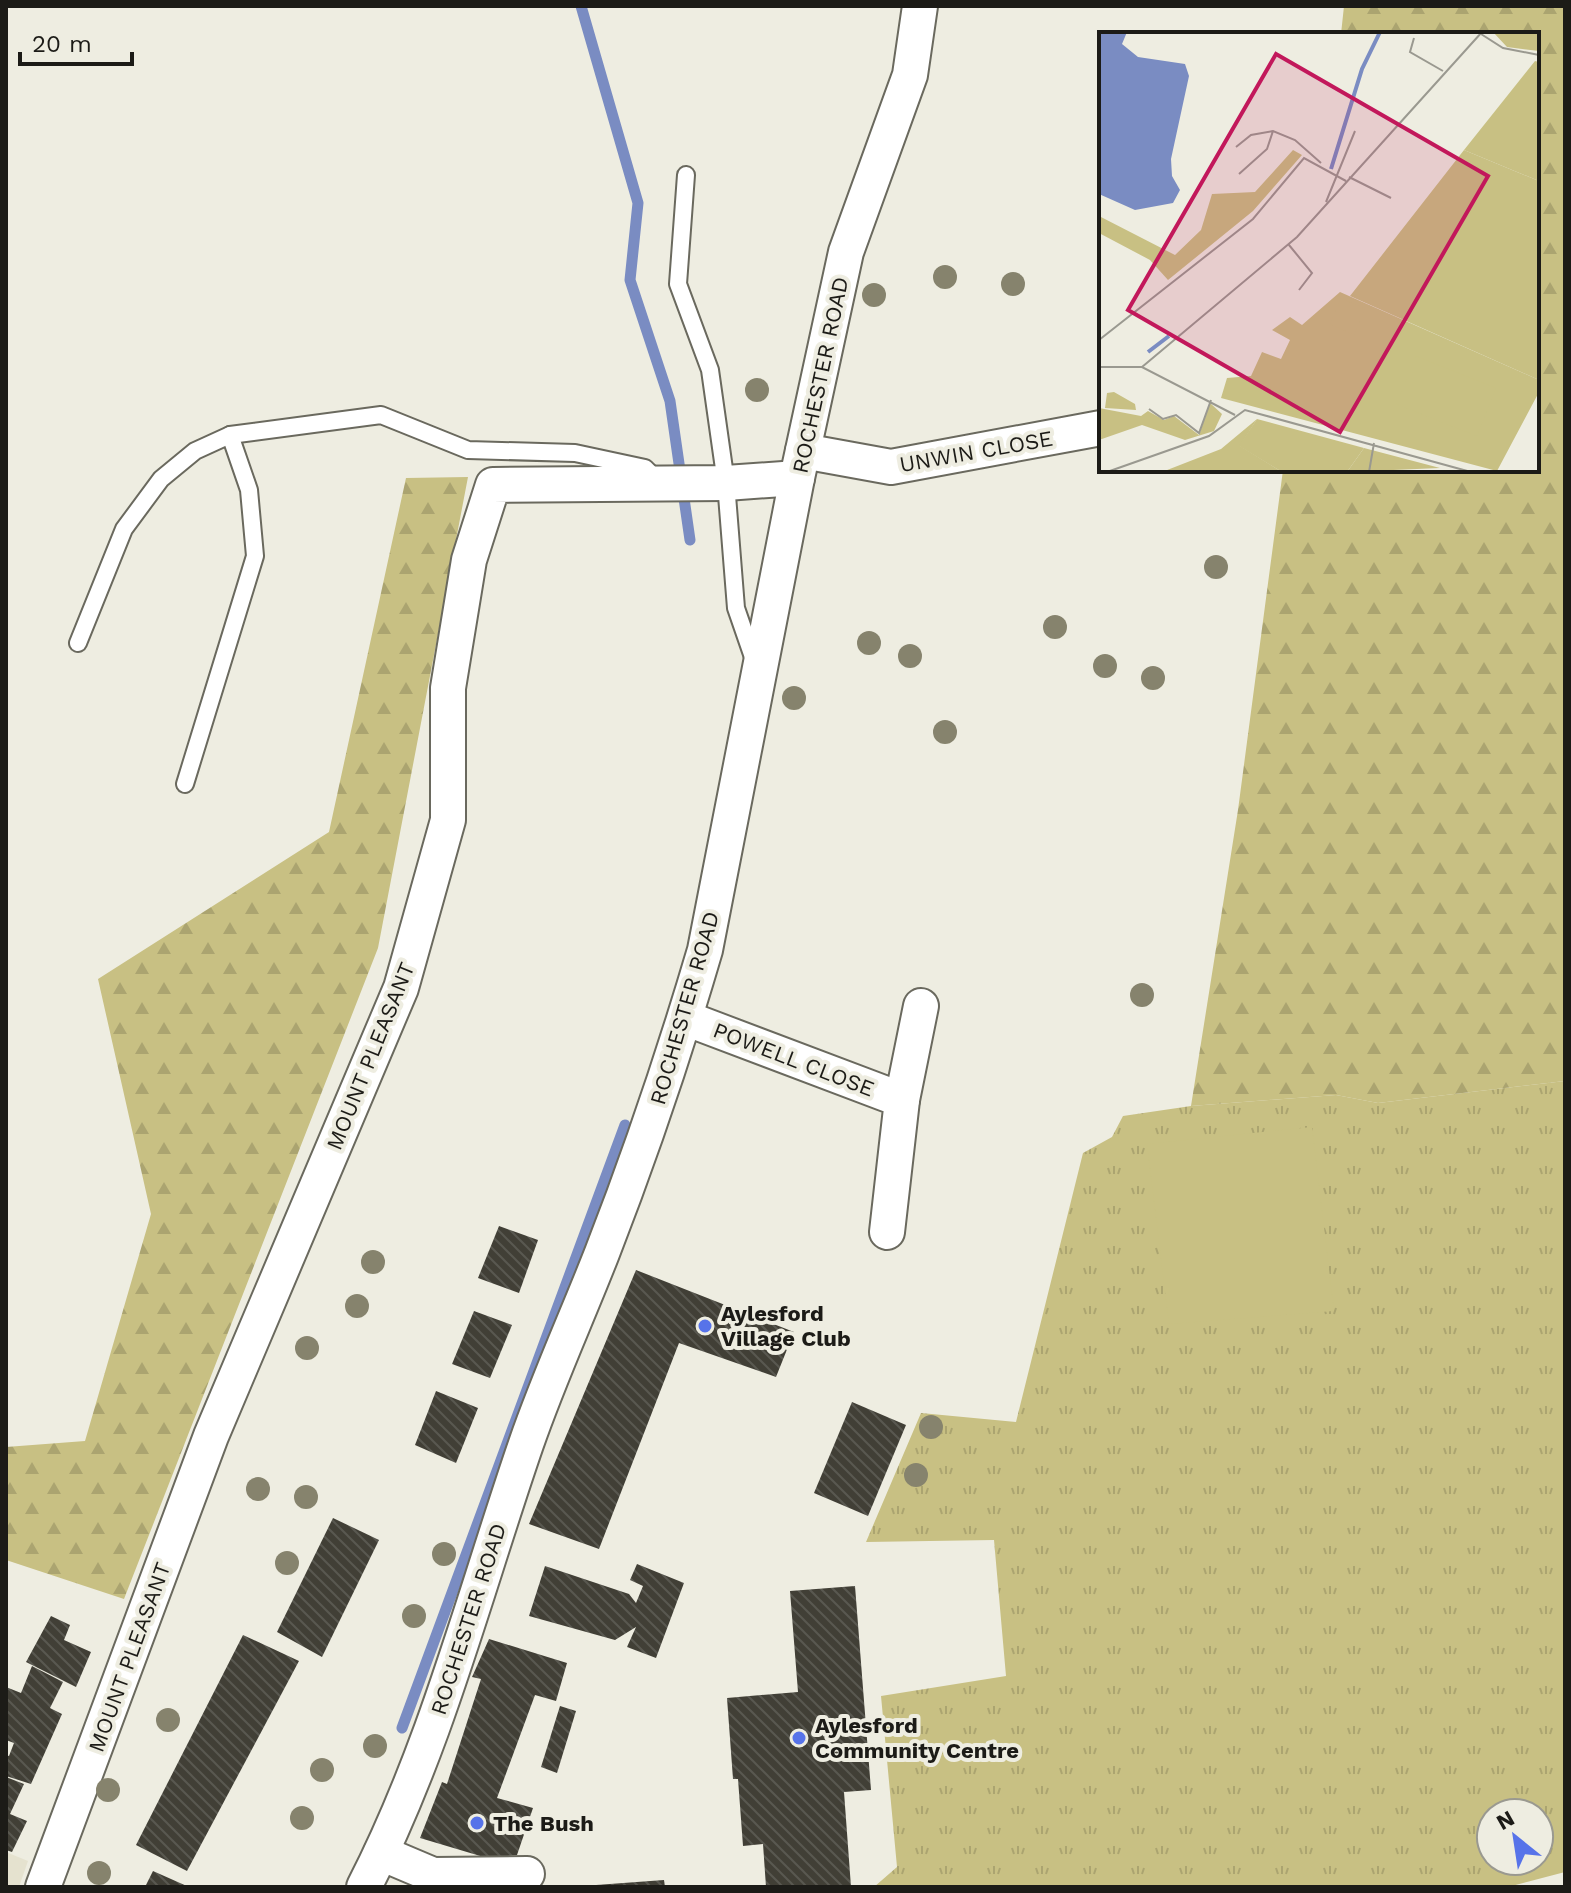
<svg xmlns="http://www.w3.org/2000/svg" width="1571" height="1893" viewBox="0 0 1571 1893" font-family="'Work Sans',sans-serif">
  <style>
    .built { fill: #e5e2cf }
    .grass { fill: url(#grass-tufts); fill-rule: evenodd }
    .forest { fill: url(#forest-firs) }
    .pitch { fill: #c8c083 }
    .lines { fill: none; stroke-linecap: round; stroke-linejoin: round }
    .stream { stroke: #7a8cc2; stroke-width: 11 }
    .building { fill: url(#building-back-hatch) }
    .service-casing { stroke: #6a695e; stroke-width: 20 }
    .minor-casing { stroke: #6a695e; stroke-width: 38 }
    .service { stroke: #fff; stroke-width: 16 }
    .minor { stroke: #fff; stroke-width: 34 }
    .tree { fill: #86836d }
    .poi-dot { fill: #5773e9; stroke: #eeede1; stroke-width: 3 }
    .labels { text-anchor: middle; stroke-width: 8; stroke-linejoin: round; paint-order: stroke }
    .street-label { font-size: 22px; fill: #1c1b17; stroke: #eeede1 }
    .poi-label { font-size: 22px; font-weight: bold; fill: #1c1b17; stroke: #eeede1; text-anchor: start }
    .inset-river { fill: none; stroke: #7a8cc2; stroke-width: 4 }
    .inset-road { fill: none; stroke: #9a9990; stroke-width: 2 }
    .view { fill: #c2185b; fill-opacity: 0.15; stroke: #c2185b; stroke-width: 4 }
    .inset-edge { fill: none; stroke: #1c1b17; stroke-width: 4 }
  </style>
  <defs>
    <pattern id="grass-tufts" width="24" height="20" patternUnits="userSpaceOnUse" patternTransform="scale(2)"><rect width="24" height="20" fill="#c8c083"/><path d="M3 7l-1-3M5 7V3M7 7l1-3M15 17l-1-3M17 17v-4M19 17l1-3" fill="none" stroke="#aba470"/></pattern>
    <pattern id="forest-firs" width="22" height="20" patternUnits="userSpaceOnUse" patternTransform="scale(2)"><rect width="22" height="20" fill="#c8c083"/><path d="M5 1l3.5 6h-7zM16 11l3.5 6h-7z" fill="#aba470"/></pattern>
    <pattern id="building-back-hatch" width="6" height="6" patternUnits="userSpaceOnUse" patternTransform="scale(2)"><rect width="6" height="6" fill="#413f36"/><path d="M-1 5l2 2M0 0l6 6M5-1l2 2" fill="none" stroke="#595850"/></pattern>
  </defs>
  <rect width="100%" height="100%" fill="#eeede1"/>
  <!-- built -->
  <polygon class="built" points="6,1852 28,1861 19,1887 6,1887"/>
  <!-- grass -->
  <path class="grass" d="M1565,1081V1872L1508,1887H874L897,1867L881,1696L1006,1676L994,1540L866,1542L921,1413L1016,1422L1083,1153L1112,1137L1123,1116L1191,1106L1336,1095L1378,1103ZM1491,1813H1539V1861H1491Z"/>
  <!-- forest -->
  <g class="forest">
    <polygon points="1344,6 1565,6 1565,1081 1378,1103 1336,1095 1191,1106 1238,810 1283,470 1537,470 1537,34 1341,34"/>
    <polygon points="468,477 378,948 124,1599 6,1560 6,1447 85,1441 151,1214 98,979 329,832 406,478"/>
  </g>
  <!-- pitch -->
  <polygon class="pitch" points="1312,1127 1334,1311 1169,1324 1147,1144"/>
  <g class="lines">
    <!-- stream -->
    <g class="stream">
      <polyline points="581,6 638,203 630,280 670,401 690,540"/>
      <polyline points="402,1728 625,1125"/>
    </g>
  </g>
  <!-- building -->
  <g class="building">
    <polygon points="499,1226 538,1240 519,1293 478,1278"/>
    <polygon points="636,1270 794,1332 776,1377 679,1343 599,1549 529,1524"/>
    <polygon points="474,1311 512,1325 490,1378 452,1364"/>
    <polygon points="436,1391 478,1408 456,1463 415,1445"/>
    <polygon points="852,1402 906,1425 868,1516 814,1493"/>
    <polygon points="333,1518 379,1540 322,1657 277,1632"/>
    <polygon points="637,1564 684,1583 656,1658 627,1647 636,1627 615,1640 529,1616 545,1566 629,1594 636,1603 643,1586 630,1580"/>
    <polygon points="855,1586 871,1790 844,1792 851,1887 766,1887 763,1844 743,1846 738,1779 733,1779 727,1698 798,1692 790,1591"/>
    <polygon points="51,1616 70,1625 64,1640 91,1652 76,1687 26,1662"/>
    <polygon points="243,1635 299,1661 187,1871 136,1845"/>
    <polygon points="489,1639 567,1663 556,1701 535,1695 497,1798 533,1808 517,1855 487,1858 420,1838 442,1782 447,1784 481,1679 472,1677"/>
    <polygon points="32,1666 63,1682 50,1708 62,1714 31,1784 6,1776 6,1755 9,1756 14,1743 6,1740 6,1687 21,1693"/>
    <polygon points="560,1706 576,1711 557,1773 541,1767"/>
    <polygon points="6,1777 24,1784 10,1814 27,1821 12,1852 6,1850"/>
    <polygon points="153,1871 189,1887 145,1887"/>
    <polygon points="664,1880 665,1887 596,1887 596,1885"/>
  </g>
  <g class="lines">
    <defs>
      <g id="service">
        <polyline points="686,175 678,284 710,370 726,483 736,608 755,663"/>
        <polyline points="78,643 124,529 161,479 195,451 230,435 381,415 468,450 575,453 645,468 655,478"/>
        <polyline points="185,784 255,556 249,490 230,435"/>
      </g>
      <g id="minor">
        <polyline points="803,451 891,467 1101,428"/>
        <polyline points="685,1018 902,1100 887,1232"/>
        <polyline points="902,1100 921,1006"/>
        <polyline points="381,1853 433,1875 527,1874"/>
        <polyline points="43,1887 211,1436 401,988 448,820 448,688 469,560 493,485 726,483 797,478"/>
        <path d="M364,1887C436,1747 475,1592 526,1444C548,1380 577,1317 602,1253C641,1153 675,1052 705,950L797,478L846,252L910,75L920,6"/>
      </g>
    </defs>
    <!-- service casing -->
    <use href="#service" class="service-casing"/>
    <!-- minor casing -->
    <use href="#minor" class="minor-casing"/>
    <!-- service -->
    <use href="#service" class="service"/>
    <!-- minor -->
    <use href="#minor" class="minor"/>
  </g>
  <!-- trees -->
  <g class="tree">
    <circle cx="945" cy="277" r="12"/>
    <circle cx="1013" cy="284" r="12"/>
    <circle cx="874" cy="295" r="12"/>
    <circle cx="757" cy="390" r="12"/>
    <circle cx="1216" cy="567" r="12"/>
    <circle cx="1055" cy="627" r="12"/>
    <circle cx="869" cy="643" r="12"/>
    <circle cx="910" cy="656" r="12"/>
    <circle cx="1105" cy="666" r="12"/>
    <circle cx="1153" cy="678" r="12"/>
    <circle cx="794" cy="698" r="12"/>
    <circle cx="945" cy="732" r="12"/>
    <circle cx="1142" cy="995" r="12"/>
    <circle cx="373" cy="1262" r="12"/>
    <circle cx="357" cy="1306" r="12"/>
    <circle cx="307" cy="1348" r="12"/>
    <circle cx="931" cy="1427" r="12"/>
    <circle cx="916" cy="1475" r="12"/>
    <circle cx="258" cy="1489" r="12"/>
    <circle cx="306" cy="1497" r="12"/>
    <circle cx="444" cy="1554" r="12"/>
    <circle cx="287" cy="1563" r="12"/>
    <circle cx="414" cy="1616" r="12"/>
    <circle cx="168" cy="1720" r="12"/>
    <circle cx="375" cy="1746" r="12"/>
    <circle cx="322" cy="1770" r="12"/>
    <circle cx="108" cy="1790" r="12"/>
    <circle cx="302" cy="1818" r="12"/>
    <circle cx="99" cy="1873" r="12"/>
  </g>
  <!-- markers -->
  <g class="poi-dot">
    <circle cx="705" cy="1326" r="8"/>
    <circle cx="799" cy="1738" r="8"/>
    <circle cx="477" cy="1823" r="8"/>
  </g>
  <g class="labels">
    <!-- street labels -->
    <g class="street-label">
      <text transform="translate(820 375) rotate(-78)" y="8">ROCHESTER ROAD</text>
      <text transform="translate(976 451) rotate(-10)" y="8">UNWIN CLOSE</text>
      <text transform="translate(684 1008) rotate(-74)" y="8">ROCHESTER ROAD</text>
      <text transform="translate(370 1056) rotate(-68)" y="8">MOUNT PLEASANT</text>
      <text transform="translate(794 1059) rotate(21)" y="8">POWELL CLOSE</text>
      <text transform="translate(468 1619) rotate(-72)" y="8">ROCHESTER ROAD</text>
      <text transform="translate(129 1657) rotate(-70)" y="8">MOUNT PLEASANT</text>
    </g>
    <!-- poi labels -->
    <g class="poi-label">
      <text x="721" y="1321">Aylesford<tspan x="721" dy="25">Village Club</tspan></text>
      <text x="815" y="1733">Aylesford<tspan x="815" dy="25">Community Centre</tspan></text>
      <text x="493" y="1831">The Bush</text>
    </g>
  </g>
  <!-- overview -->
  <g transform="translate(1099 32)">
    <rect width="440" height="440" fill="#eeede1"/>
    <path d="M394,0H440V19L408,15ZM436,29L440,30V149L365,118ZM241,260L440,348V360L398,439L122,366L128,346L152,344L163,320L182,327L191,308L173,298L191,285L203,293ZM111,371L123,382L115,399L86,408L43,393L0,408V376L42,384L49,379L65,388L75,384L100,403ZM265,416L341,436L248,440Z" fill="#c8c083"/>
    <path d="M194,118L203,123L154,179L69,248L51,228L0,201V184L76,223L102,198L113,162L156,160ZM365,118L440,149V348L251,264ZM158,387L141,414L183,440H63L122,417Z" fill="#c8c083"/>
    <path d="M15,360L36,372L37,378L6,376L8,361ZM158,387L265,416L248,440H183L140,414Z" fill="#c8c083"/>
    <path d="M242,266L266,277L255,303L231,292ZM317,324L397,356L378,404L297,372Z" fill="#c8c083"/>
    <path d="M0,0H28L23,12L39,25L86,32L90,44L72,127L73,144L81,158L74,171L36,178L0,162Z" fill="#7a8cc2"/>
    <path class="inset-river" d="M232,137L263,37L281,0M49,320L70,304"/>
    <path class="inset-road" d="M382,2L404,16L440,23M315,6L311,20L344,39M137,115L152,103L174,99L196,108L222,131M140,142L168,117L174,99M250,145L292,166M227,170L256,99M190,213L213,241L200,258M0,308L154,187L205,126L247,149M0,335H43L136,383M43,335L198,205L383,0M50,377L64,387L77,383L100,401L112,368M8,440L110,404L146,378L372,440M270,440L275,411"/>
    <path class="view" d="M177,22L389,144L241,400L29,278Z"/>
    <rect width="440" height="440" class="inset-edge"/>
  </g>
  <!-- border -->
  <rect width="1571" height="1893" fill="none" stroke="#1c1b17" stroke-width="16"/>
  <!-- north arrow -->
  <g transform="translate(1515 1837) rotate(330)"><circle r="38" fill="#eeede1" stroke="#9a9990" stroke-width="2"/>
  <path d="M0-6L14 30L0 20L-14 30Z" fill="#5773e9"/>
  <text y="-12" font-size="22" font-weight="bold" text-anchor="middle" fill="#1c1b17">N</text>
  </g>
  <!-- scale -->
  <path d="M20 52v12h112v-12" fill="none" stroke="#1c1b17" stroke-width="4"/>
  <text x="32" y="52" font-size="24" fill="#1c1b17" stroke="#eeede1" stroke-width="6" paint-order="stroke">20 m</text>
</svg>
